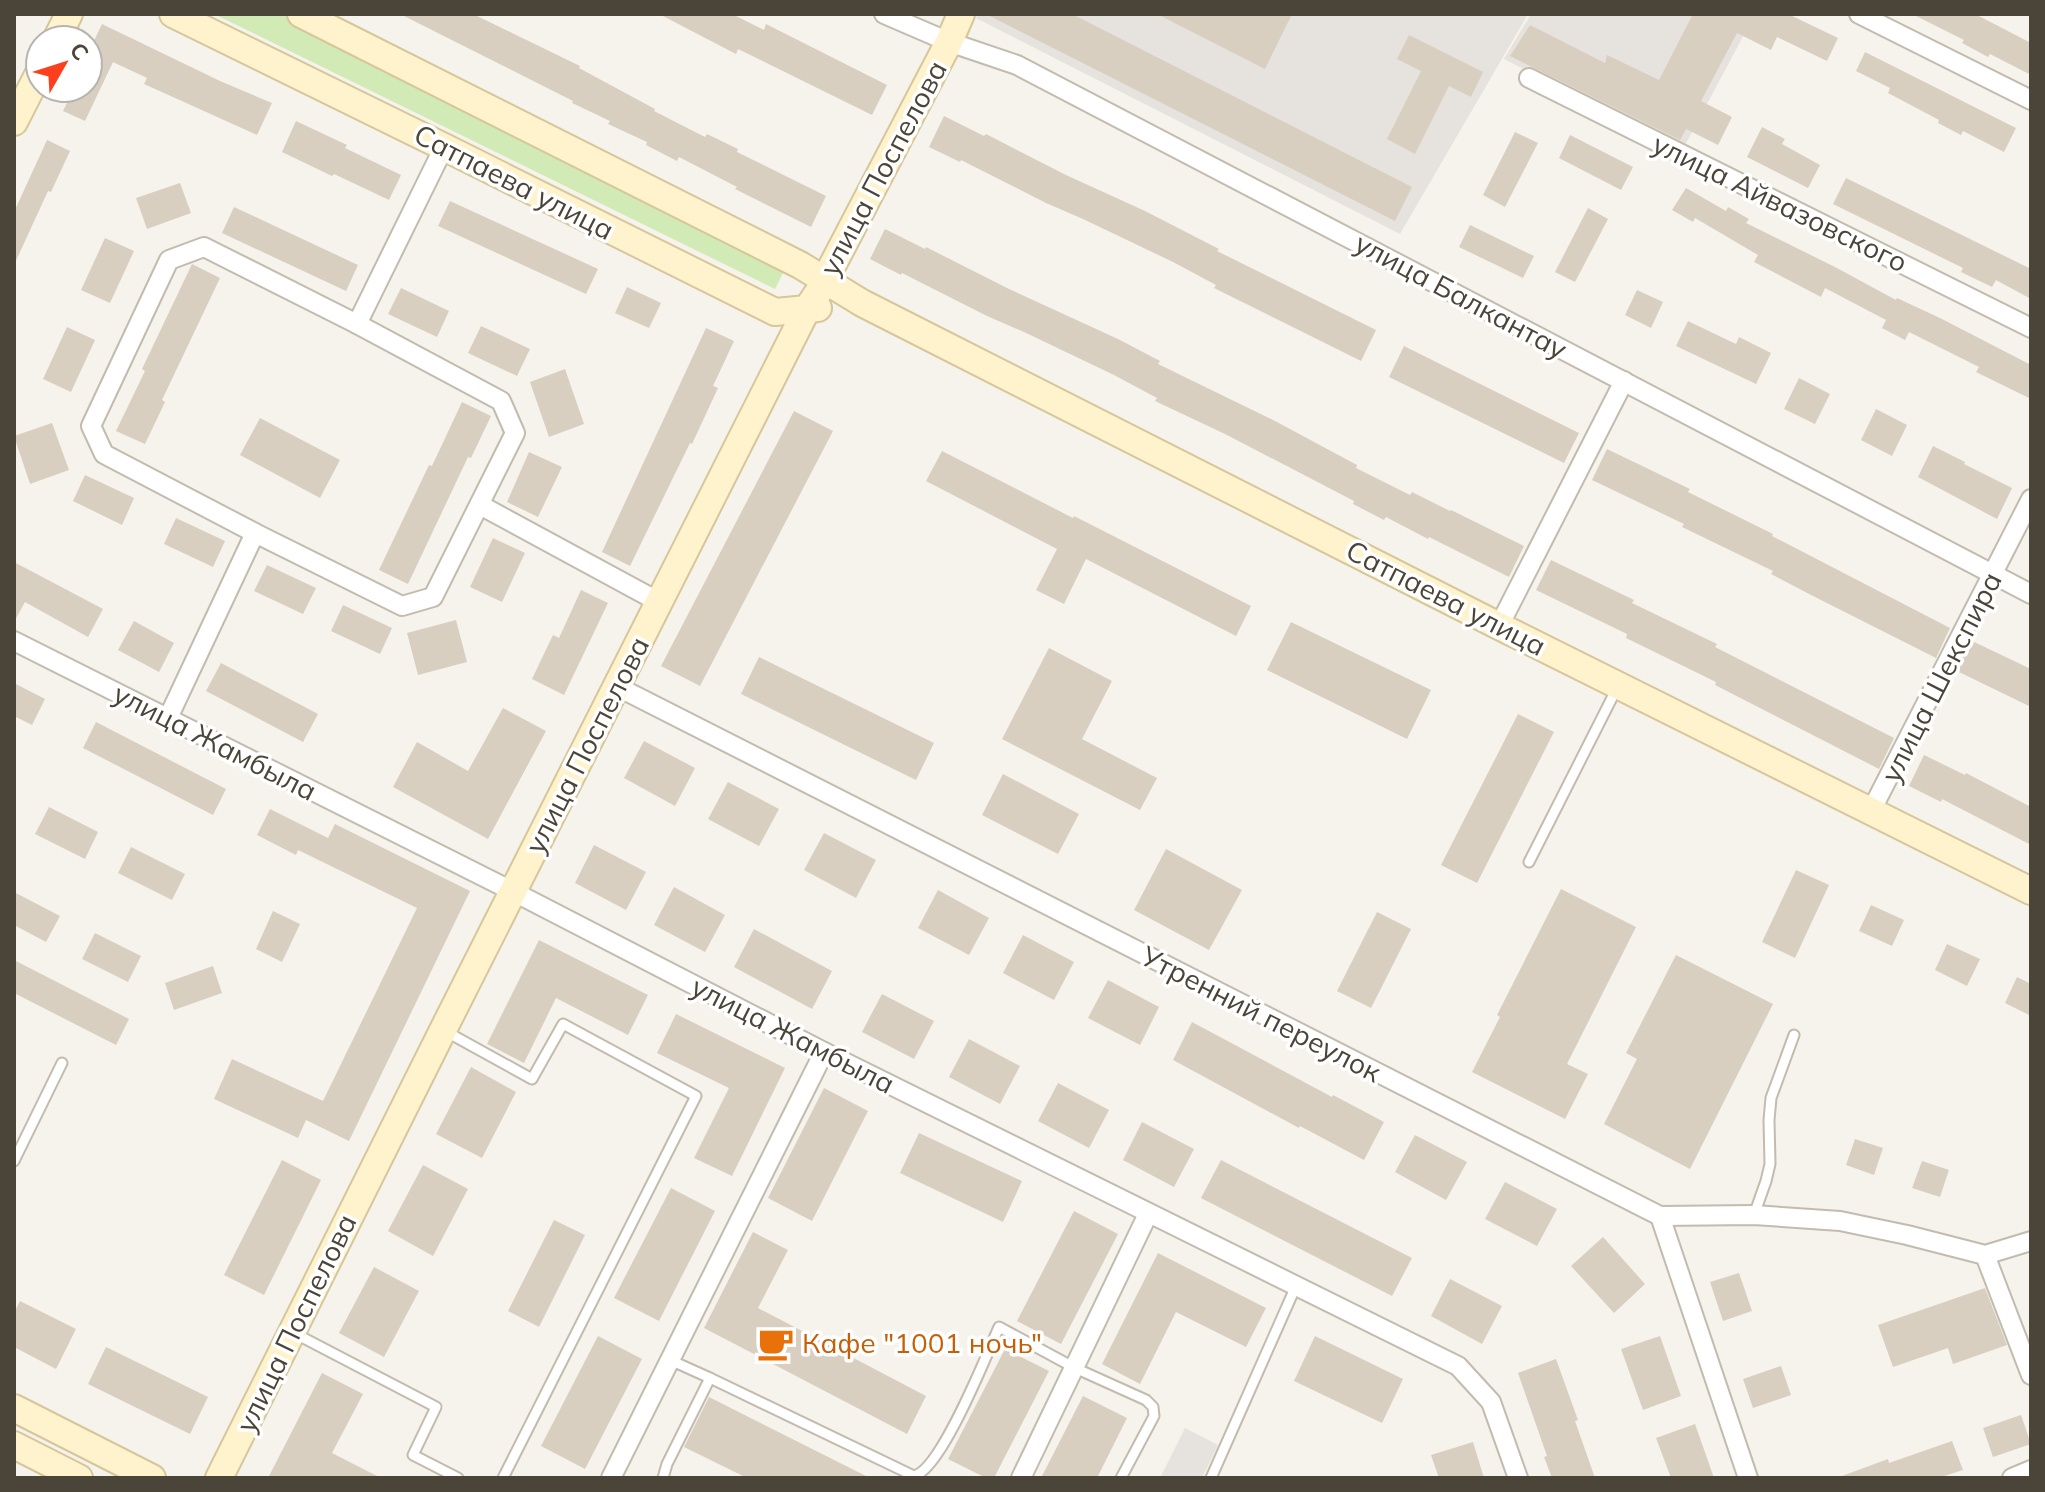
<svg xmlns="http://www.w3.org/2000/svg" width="2045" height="1492" viewBox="0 0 2045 1492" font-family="Mulish,sans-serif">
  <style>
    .industrial { fill: #e6e2dd }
    .green { fill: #d2eab5 }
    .building { fill: #d8cfc1 }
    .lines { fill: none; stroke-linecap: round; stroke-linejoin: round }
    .lane-casing { stroke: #c2bbae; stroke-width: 13 }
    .street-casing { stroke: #c2bbae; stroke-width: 22 }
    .secondary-casing { stroke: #d6c79b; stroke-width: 30 }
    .lane { stroke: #fff; stroke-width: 9 }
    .street { stroke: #fff; stroke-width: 18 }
    .secondary { stroke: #fff3cd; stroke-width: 26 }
    .labels { text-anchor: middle; stroke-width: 7; stroke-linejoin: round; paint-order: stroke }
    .street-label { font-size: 28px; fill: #4b4439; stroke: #fff }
    .food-label { font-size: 28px; fill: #c56008; stroke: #fff; text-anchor: start }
  </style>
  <rect width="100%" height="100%" fill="#f6f3ec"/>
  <!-- industrial -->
  <g class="industrial">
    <polygon points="978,14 1528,14 1400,234 976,18"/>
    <polygon points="1531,14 1755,14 1682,151 1504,59"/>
    <polygon points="1185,1428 1218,1445 1202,1478 1160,1478"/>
  </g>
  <!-- green -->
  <polygon class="green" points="214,14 300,14 792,255 775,289"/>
  <!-- building -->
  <g class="building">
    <polygon points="400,14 473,14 580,66 579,68 655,109 654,111 705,137 707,134 738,149 737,152 826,196 811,227 735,189 737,187 679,157 677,161 646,145 647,142 608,124 610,121 572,103 573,101"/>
    <polygon points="659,14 732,14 764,30 766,24 887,85 872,115 738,49 736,54"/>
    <polygon points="986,14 1072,14 1412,187 1395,221"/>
    <polygon points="1157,14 1292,14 1265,69"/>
    <polygon points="1693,14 1788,14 1838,38 1827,61 1777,37 1771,50 1737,33 1701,101 1732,117 1718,145 1686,129 1680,140 1510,56 1530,25 1605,63 1607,55 1659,80"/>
    <polygon points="1912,14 1975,14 2031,43 2031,75 1990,54 1988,57 1962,43 1964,40"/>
    <polygon points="102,24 220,81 272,103 257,135 144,84 147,78 113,62 85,121 63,111 74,88 88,88 88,53"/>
    <polygon points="1409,35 1483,72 1471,97 1449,86 1415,154 1387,139 1421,71 1397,59"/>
    <polygon points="1865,52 2016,128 2004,152 1963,131 1961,135 1938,123 1939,120 1888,93 1890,88 1856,71"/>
    <polygon points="944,116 984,136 986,134 1066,175 1145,211 1219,249 1217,251 1376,330 1361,361 1214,288 1216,285 1173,262 1083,219 1046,203 961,160 960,162 929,147"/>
    <polygon points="296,121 347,145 345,148 401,175 389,200 334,174 332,176 282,152"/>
    <polygon points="1762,127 1785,139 1782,144 1820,165 1808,188 1747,157"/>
    <polygon points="1515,132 1538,143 1505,207 1483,195"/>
    <polygon points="1570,135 1633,167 1621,190 1559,158"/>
    <polygon points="47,140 70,151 51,192 48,191 14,265 14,212"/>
    <polygon points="1846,178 2031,269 2031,299 1996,280 1992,287 1961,272 1963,268 1833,204"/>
    <polygon points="180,183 191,213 147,229 136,198"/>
    <polygon points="1686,188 1726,211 1728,207 1749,219 1746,223 1835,267 1896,300 1897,298 1942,319 2031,365 2031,399 1976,372 1979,367 1909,332 1905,340 1882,328 1886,320 1825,288 1821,297 1754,262 1758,255 1695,218 1693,222 1672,210"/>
    <polygon points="450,201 598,269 586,294 438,226"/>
    <polygon points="234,207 358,265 346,291 222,233"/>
    <polygon points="1588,208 1608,219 1575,282 1555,272"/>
    <polygon points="1470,225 1534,256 1523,278 1459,247"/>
    <polygon points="885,229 925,249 926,247 1007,288 1118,339 1160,361 1158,364 1275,421 1357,465 1356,468 1410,495 1412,492 1450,511 1451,510 1524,546 1509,577 1429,537 1428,539 1386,517 1384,520 1353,504 1354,501 1225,434 1155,401 1157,398 1114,375 1024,332 987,316 902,273 901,275 870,259"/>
    <polygon points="105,238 134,251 110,303 81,290"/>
    <polygon points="192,264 220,278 162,400 165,402 145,444 116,431 145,371 142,369"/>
    <polygon points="627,287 661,303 649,328 615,313"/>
    <polygon points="401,288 449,311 437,337 388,314"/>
    <polygon points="1637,290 1663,302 1651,328 1625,315"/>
    <polygon points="1688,321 1736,344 1739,337 1771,353 1756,384 1676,346"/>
    <polygon points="481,326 530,349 517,376 468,353"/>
    <polygon points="67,327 95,340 71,392 43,379"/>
    <polygon points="706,328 734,341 713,386 718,388 692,444 690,443 630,566 602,552"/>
    <polygon points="1404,346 1579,433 1564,463 1389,377"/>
    <polygon points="565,369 584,424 549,437 530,382"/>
    <polygon points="1799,378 1830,394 1815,424 1784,409"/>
    <polygon points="462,402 491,416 471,458 468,457 408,584 379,570 429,465 432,466"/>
    <polygon points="1876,409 1907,425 1892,456 1861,440"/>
    <polygon points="794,411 833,431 700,686 661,666"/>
    <polygon points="260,418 340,460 320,498 240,455"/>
    <polygon points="52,423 69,470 30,484 14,436"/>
    <polygon points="1933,446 1965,462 1964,464 2012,488 1997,519 1918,477"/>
    <polygon points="1607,449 1690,489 1688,492 1773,534 1772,536 1950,628 1936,658 1813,596 1771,574 1773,571 1682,527 1684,524 1592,480"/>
    <polygon points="942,451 1073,518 1074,516 1251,606 1236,636 1086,559 1064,604 1036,590 1057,549 926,481"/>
    <polygon points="529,452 562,467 538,517 507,502"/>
    <polygon points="85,475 134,498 122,525 73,501"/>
    <polygon points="176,518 225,541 213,567 164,544"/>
    <polygon points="493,538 525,553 502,602 470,587"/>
    <polygon points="1551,560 1634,600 1632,603 1717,644 1715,647 1894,738 1879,769 1715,685 1716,682 1626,638 1627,634 1536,590"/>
    <polygon points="14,562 103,609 88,637 25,602 14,622"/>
    <polygon points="267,565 316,588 303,614 254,591"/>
    <polygon points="581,590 608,603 564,695 532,679 553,635 559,638"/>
    <polygon points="343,605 392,628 380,654 331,631"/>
    <polygon points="456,620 467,662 418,675 407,633"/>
    <polygon points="134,621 174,643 159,672 118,650"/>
    <polygon points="1291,622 1431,690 1407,739 1267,670"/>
    <polygon points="1972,641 2031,669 2031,707 1959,672 1960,670 1957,669"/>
    <polygon points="1049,648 1112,681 1082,739 1157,778 1140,810 1002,739"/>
    <polygon points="759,657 934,743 916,780 741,694"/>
    <polygon points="221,663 318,714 303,742 206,691"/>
    <polygon points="14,683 45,699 32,725 14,716"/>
    <polygon points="503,708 546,731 488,839 393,787 417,742 468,771"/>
    <polygon points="1518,714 1554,732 1477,883 1441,865"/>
    <polygon points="96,722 226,789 213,815 83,748"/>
    <polygon points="644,741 695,768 675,806 624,778"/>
    <polygon points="1924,755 1965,775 1966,773 2031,807 2031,845 1942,799 1941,802 1909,786"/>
    <polygon points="1003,774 1079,814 1058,854 982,815"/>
    <polygon points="728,782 779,809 759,846 708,819"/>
    <polygon points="49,807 98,832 85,859 35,834"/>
    <polygon points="270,809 328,838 335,824 470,891 349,1141 306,1120 298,1138 214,1099 232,1059 323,1101 417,908 298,850 296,855 257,835"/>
    <polygon points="824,833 876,860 856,898 804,870"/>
    <polygon points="594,845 646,872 626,910 575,883"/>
    <polygon points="131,847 185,874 172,900 118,873"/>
    <polygon points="1166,849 1242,890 1209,950 1134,910"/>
    <polygon points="1796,870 1829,885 1795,958 1762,942"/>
    <polygon points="674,887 725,915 705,952 654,925"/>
    <polygon points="1561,889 1636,927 1567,1064 1588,1074 1565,1119 1472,1072 1500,1017 1497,1015"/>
    <polygon points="938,890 989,918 969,955 918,928"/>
    <polygon points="14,892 60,916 46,942 14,925"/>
    <polygon points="1871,905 1904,920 1892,946 1859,931"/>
    <polygon points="273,911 300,924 282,962 256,949"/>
    <polygon points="1377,912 1411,929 1371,1008 1337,991"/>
    <polygon points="754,929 832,971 812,1009 734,967"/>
    <polygon points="95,933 141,956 128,982 82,959"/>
    <polygon points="1023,935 1074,962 1054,1000 1003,973"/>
    <polygon points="539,940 648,995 628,1035 556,998 524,1063 487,1044"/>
    <polygon points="1947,944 1980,959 1967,986 1935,970"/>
    <polygon points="1676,955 1773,1004 1690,1169 1604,1124 1637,1059 1626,1053"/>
    <polygon points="14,960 129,1019 116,1045 14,993"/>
    <polygon points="213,966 222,993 174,1010 165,983"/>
    <polygon points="2017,977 2031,984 2031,1016 2005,1003"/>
    <polygon points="1108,980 1159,1007 1140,1045 1088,1018"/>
    <polygon points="882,994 934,1021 914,1059 862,1032"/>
    <polygon points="676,1014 785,1068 732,1176 694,1158 729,1088 657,1053"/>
    <polygon points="1192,1022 1332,1097 1333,1095 1384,1122 1364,1160 1300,1126 1299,1128 1173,1060"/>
    <polygon points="969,1039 1020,1066 1000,1104 949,1077"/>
    <polygon points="471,1067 516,1092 482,1158 436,1134"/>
    <polygon points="1058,1083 1109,1110 1089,1148 1038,1121"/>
    <polygon points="824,1088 868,1111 812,1221 768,1198"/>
    <polygon points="1142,1122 1194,1149 1174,1187 1123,1160"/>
    <polygon points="919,1133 1022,1181 1003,1222 900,1173"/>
    <polygon points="1415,1135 1467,1162 1446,1200 1395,1172"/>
    <polygon points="1855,1139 1883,1148 1874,1175 1846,1165"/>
    <polygon points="282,1160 321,1180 264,1295 224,1275"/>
    <polygon points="1221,1160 1412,1258 1392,1296 1201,1198"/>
    <polygon points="1922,1161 1949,1170 1940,1197 1912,1188"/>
    <polygon points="423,1165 468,1189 433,1256 388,1231"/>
    <polygon points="1505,1182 1557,1209 1537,1246 1485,1219"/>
    <polygon points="671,1188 715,1211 659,1321 614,1298"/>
    <polygon points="1074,1211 1118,1234 1061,1344 1017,1321"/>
    <polygon points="554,1220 585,1235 539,1327 508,1311"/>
    <polygon points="753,1232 788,1250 758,1308 926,1396 907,1434 704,1328"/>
    <polygon points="1603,1237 1645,1284 1614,1313 1571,1266"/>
    <polygon points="1158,1253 1266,1308 1246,1347 1176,1312 1140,1384 1102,1364"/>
    <polygon points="374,1267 419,1291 384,1357 339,1333"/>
    <polygon points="1739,1273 1752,1311 1723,1321 1710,1282"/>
    <polygon points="1450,1279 1502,1306 1482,1344 1431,1316"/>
    <polygon points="1985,1288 2007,1345 1953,1364 1948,1348 1893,1367 1878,1325"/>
    <polygon points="20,1301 76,1329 56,1369 14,1347 14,1313"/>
    <polygon points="598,1336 642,1359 585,1469 541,1446"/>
    <polygon points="1315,1336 1403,1379 1382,1423 1294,1381"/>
    <polygon points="1660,1336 1681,1396 1643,1410 1621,1349"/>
    <polygon points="106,1347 208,1397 190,1434 88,1384"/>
    <polygon points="1005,1349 1049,1371 994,1478 986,1478 948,1459"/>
    <polygon points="1556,1359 1578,1420 1575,1421 1595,1478 1552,1478 1544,1457 1547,1456 1518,1373"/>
    <polygon points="1781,1366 1791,1395 1753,1408 1743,1379"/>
    <polygon points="322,1373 363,1394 332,1453 381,1478 268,1478"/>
    <polygon points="1083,1396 1127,1418 1097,1478 1041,1478"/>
    <polygon points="709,1397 870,1478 747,1478 684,1447"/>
    <polygon points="2021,1415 2031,1444 1993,1457 1983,1428"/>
    <polygon points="1695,1424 1714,1478 1671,1478 1656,1438"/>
    <polygon points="1952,1441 1963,1470 1938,1478 1842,1478 1842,1476 1888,1459 1889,1463"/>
    <polygon points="1473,1442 1484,1478 1439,1478 1431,1455"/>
  </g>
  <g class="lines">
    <defs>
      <g id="lane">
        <polyline points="1529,862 1617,688"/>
        <polyline points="445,1031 532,1079 563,1024 696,1096 503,1478"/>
        <polyline points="14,1161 62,1063"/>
        <polyline points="1754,1215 1766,1181 1770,1164 1769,1120 1771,1098 1794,1035"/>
        <polyline points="294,1333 436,1407 413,1455 458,1478"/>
        <path d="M670,1360L710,1378L914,1476C941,1470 986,1356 999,1327L1075,1368L1146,1400L1153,1407L1154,1416L1121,1478"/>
        <polyline points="663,1478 667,1464 710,1378"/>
        <polyline points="1211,1478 1296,1286"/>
      </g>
      <g id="street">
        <polyline points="884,14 949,42 1017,65 2031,594"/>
        <polyline points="1859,14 2031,100"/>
        <polyline points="1529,78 2031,328"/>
        <polyline points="480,505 659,602"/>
        <polyline points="255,533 104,454 91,426 169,260 204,247 357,324"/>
        <polyline points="1499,626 1624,381"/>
        <polyline points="14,641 514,892 824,1052 1458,1366 1491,1402 1518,1478"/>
        <polyline points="616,686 1660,1216 1748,1478"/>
        <polyline points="168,718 255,533 402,606 433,597 515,433 501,401 357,324 444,147"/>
        <polyline points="1871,811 2031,499"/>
        <polyline points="1660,1216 1754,1215 1840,1221 1907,1235 1985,1255 2031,1241"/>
        <polyline points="1985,1255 2031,1375"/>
        <polyline points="611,1478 824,1052"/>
        <polyline points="1021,1478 1148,1214"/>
        <polyline points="2012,1478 2031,1470"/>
      </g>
      <g id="secondary">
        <polyline points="173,14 444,147 775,312 818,308"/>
        <polyline points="301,14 800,265 862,303 1499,626 2031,891"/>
        <polyline points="56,40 69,14"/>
        <polyline points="14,122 40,71"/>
        <polyline points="14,1408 152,1478"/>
        <polyline points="14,1445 79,1478"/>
        <polyline points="219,1478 443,1030 807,309 819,291 949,42 961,14"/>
      </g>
    </defs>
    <!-- lane casing -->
    <use href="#lane" class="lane-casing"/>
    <!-- street casing -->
    <use href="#street" class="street-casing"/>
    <!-- secondary casing -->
    <use href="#secondary" class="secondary-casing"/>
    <!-- lane -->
    <use href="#lane" class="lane"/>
    <!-- street -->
    <use href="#street" class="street"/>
    <!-- secondary -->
    <use href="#secondary" class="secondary"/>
  </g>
  <!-- icons -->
  <defs>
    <symbol id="cafe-bare" viewBox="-9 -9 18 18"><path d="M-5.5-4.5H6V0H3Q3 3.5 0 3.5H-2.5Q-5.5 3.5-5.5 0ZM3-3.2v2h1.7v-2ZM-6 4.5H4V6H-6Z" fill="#e8710a" stroke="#fff" stroke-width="2.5" paint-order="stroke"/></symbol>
  </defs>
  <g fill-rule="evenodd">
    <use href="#cafe-bare" x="750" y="1318" width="51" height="51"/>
  </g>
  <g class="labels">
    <!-- street labels -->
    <g class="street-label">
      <text transform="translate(883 168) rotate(-62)" y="10">улица Поспелова</text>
      <text transform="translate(514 182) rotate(27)" y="10">Сатпаева улица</text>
      <text transform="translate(1780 203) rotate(26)" y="10">улица Айвазовского</text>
      <text transform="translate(1461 296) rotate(28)" y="10">улица Балкантау</text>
      <text transform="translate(1446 598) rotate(27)" y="10">Сатпаева улица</text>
      <text transform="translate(1941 677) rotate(-63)" y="10">улица Шекспира</text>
      <text transform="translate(215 742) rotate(27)" y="10">улица Жамбыла</text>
      <text transform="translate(587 745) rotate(-63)" y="10">улица Поспелова</text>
      <text transform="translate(1261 1014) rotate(27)" y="10">Утренний переулок</text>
      <text transform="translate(793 1035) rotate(27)" y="10">улица Жамбыла</text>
      <text transform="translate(296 1323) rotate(-64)" y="10">улица Поспелова</text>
    </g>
    <!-- food labels -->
    <g class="food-label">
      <text x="802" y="1353">Кафе "1001 ночь"</text>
    </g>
  </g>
  <!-- border -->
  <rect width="2045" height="1492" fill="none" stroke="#4b4439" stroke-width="32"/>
  <!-- north arrow -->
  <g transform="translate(64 64) rotate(51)"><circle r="38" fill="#ffffff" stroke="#b7b4b0" stroke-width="2"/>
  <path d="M0-6L14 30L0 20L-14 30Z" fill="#fc3f1d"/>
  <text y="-12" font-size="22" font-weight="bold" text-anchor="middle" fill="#4b4439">С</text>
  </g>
</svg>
